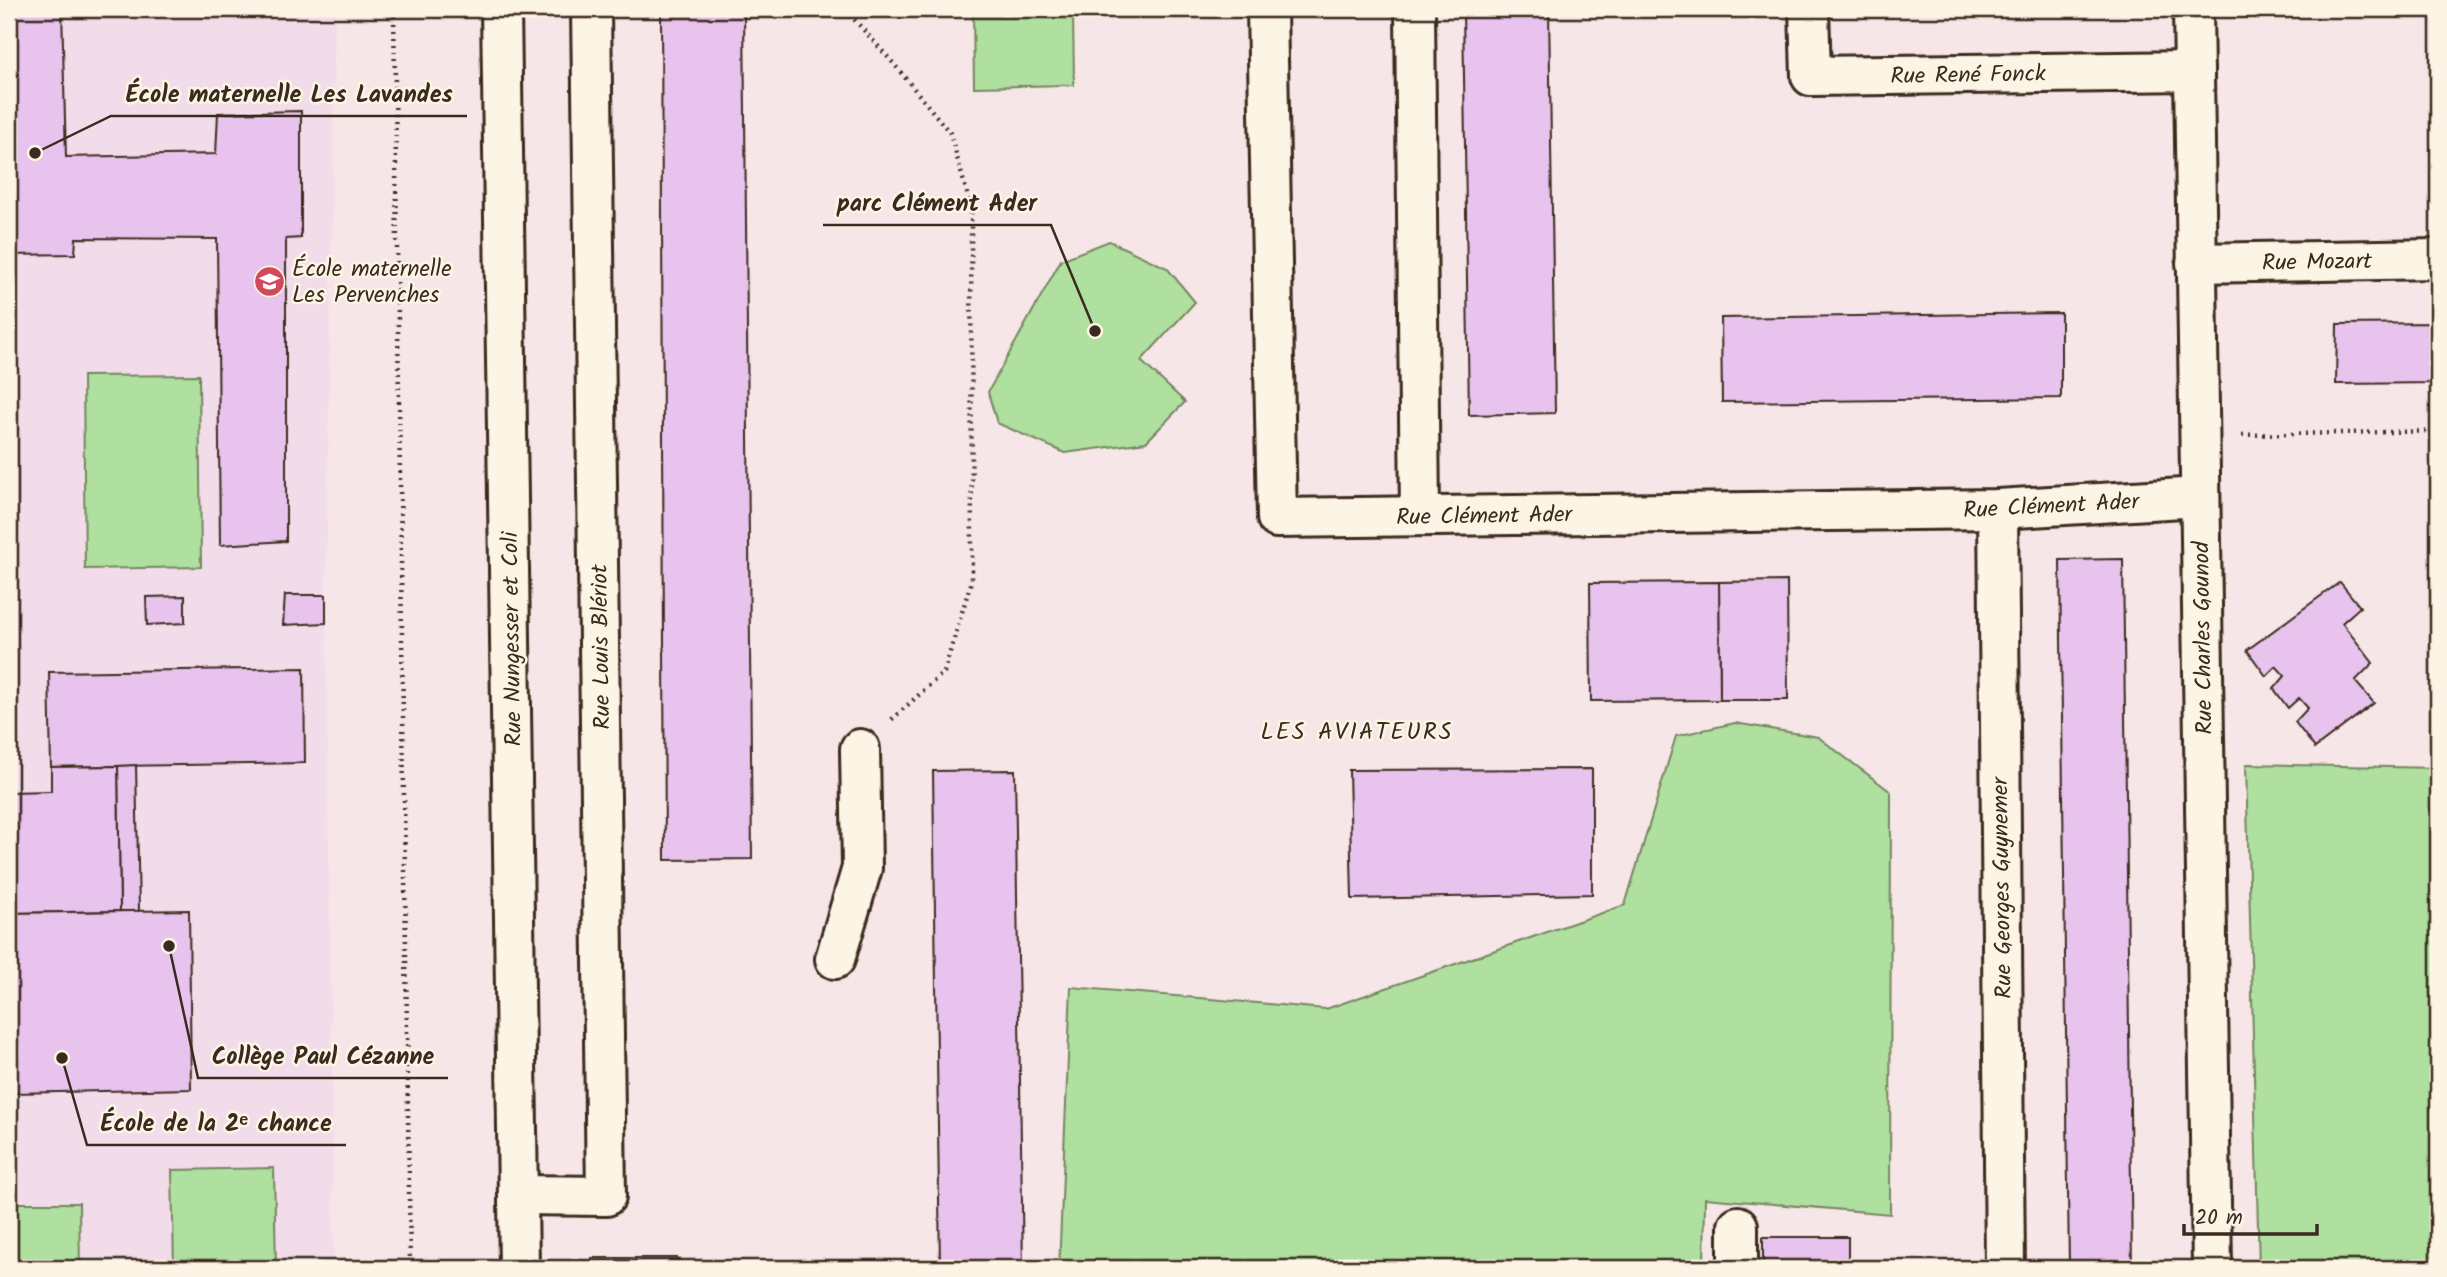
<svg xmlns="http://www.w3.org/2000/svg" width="2447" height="1277" viewBox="0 0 2447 1277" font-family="Kalam,sans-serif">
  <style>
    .built { fill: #f2dcea }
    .green { fill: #afe0a0; stroke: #75855f; stroke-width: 2 }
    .building { fill: #e8c3ee; stroke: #3b2a1e; stroke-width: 2 }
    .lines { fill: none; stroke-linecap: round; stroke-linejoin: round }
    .minor-casing { stroke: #3b2a1e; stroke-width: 44 }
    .path { stroke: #3b2a1e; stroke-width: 4.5; stroke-dasharray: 2 5; stroke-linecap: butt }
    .minor { stroke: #fcf5e5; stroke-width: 38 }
    .labels { text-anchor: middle; stroke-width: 5; stroke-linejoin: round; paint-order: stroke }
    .street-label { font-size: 23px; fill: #3b2a1e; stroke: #fcf5e5 }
    .poi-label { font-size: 23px; fill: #3b2a1e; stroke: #fcf5e5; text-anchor: start }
    .neighbourhood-label { font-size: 24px; letter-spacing: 2px; fill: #3b2a1e; stroke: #fcf5e5 }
    .leader { fill: none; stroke: #3b2a1e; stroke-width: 2.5 }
    .callout-dot { fill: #3b2a1e; stroke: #fcf5e5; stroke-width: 2.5 }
    .callout-label { font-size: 24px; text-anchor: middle; font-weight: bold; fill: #3b2a1e; stroke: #fcf5e5; stroke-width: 5; stroke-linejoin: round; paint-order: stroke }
  </style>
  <rect width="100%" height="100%" fill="#f6e6e8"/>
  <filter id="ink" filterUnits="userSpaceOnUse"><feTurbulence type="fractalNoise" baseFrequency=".0143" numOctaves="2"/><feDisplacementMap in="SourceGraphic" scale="14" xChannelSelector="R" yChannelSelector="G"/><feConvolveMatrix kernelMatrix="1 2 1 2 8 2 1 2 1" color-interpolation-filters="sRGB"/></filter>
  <g filter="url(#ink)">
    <!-- built -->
    <polygon class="built" points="9,9 335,9 326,595 334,1268 9,1268"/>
    <!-- green -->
    <g class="green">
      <polygon points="973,9 1073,9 1074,85 974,87"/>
      <polygon points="1109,241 1167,268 1195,302 1141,361 1185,402 1146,442 1065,453 997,423 988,392 1061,260"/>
      <polygon points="199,375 201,567 85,569 83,376"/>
      <polygon points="1735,723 1818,737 1891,792 1890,1214 1705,1198 1704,1268 1059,1268 1071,987 1326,1009 1625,905 1676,736"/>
      <polygon points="2246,764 2438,768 2438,1268 2259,1268"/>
      <polygon points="274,1168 276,1268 174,1268 172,1170"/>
      <polygon points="9,1203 79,1203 80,1268 9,1268"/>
    </g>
    <!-- building -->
    <g class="building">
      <polygon points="9,9 62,9 66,157 216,154 218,113 301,111 301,238 286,239 286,541 220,545 217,239 76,238 75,254 9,255"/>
      <polygon points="661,9 744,9 752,859 665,860"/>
      <polygon points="1463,9 1549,9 1555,413 1469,415"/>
      <polygon points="2061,313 2061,398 1722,402 1721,318"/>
      <polygon points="2438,323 2438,383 2336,384 2337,324"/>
      <polygon points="2123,559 2132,1268 2069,1268 2060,560"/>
      <polygon points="1787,581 1788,700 1720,700 1719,582"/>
      <polygon points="1719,582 1720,700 1591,701 1590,583"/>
      <polygon points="2340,582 2360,607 2342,623 2373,663 2355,681 2374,703 2315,748 2295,722 2308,708 2299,698 2288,708 2274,689 2285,676 2276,666 2266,676 2247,650"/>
      <polygon points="285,595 326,595 326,623 283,625"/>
      <polygon points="185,596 185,623 147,625 146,597"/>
      <polygon points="304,668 305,763 51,767 49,672"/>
      <polygon points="136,765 139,911 120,911 118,766"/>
      <polygon points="118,766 120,911 12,913 9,792 51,791 51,767"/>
      <polygon points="1592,769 1592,894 1352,899 1349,770"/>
      <polygon points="1015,770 1023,1268 940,1268 933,771"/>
      <polygon points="189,910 191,1089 15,1093 12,913"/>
      <rect x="9" y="957" width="4" height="38"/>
      <rect x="1763" y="1237" width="85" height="31"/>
      <polygon points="592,1258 677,1258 678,1268 592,1268"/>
    </g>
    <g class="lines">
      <defs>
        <g id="minor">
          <polyline points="501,9 519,1268"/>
          <polyline points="1267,9 1277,518 1998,509 2200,497"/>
          <polyline points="1415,9 1420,516"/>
          <polyline points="1809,9 1811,76 2194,71"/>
          <polyline points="2193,9 2212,1268"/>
          <polyline points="2196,263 2438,259"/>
          <polyline points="1998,509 2005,1268"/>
          <polyline points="835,959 862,868 860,749"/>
          <polyline points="518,1195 606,1196 591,9"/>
          <polyline points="1738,1226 1738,1268"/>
        </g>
      </defs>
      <!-- minor casing -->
      <use href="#minor" class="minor-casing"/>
      <!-- path -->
      <g class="path">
        <polyline points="394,9 410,1268"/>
        <polyline points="845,9 894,64 950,133 971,207 972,579 944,672 889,722"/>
        <polyline points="2242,435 2438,431"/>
      </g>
      <!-- minor -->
      <use href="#minor" class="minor"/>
    </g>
  </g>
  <!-- icons -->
  <defs>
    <symbol id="school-disc" viewBox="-11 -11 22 22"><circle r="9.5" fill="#d1495b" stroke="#fcf5e5"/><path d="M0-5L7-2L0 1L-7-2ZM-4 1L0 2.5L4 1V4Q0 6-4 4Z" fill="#fff"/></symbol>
  </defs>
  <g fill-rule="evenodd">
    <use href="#school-disc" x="252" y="264" width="35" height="35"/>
  </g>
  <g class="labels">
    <!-- street labels -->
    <g class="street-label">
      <text transform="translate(1968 74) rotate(-1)" y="8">Rue René Fonck</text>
      <text transform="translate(2317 261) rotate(-1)" y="8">Rue Mozart</text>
      <text transform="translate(2051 505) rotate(-3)" y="8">Rue Clément Ader</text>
      <text transform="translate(1484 515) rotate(-1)" y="8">Rue Clément Ader</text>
      <text transform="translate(2202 638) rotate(-91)" y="8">Rue Charles Gounod</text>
      <text transform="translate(511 639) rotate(-91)" y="8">Rue Nungesser et Coli</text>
      <text transform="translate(600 647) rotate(-91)" y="8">Rue Louis Blériot</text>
      <text transform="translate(2001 888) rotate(-91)" y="8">Rue Georges Guynemer</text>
    </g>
    <!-- poi labels -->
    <g class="poi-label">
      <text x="292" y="276">École maternelle<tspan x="292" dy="26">Les Pervenches</tspan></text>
    </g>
    <!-- neighbourhood labels -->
    <g class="neighbourhood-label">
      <text x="1357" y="739">LES AVIATEURS</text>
    </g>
  </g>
  <!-- callouts -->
  <path class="leader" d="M35 153L111 116H467M1095 331L1051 225H823M169 946L198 1078H448M62 1058L87 1145H346"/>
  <g class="callout-dot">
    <circle cx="35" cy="153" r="7"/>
    <circle cx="1095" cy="331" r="7"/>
    <circle cx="169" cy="946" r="7"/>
    <circle cx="62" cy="1058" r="7"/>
  </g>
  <g class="callout-label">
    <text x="289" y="102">École maternelle Les Lavandes</text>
    <text x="937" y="211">parc Clément Ader</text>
    <text x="323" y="1064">Collège Paul Cézanne</text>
    <text x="216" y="1131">École de la 2ᵉ chance</text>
  </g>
  <!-- margin -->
  <rect width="2447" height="1277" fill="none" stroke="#fcf5e5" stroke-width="35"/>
  <rect x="18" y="18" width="2412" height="1242" fill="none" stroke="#3b2a1e" stroke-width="2.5" filter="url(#ink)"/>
  <!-- scale -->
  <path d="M2184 1224v10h133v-10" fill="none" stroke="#3b2a1e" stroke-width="3.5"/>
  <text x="2195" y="1224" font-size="21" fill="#3b2a1e" stroke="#fcf5e5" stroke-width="5" paint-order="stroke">20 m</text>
</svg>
